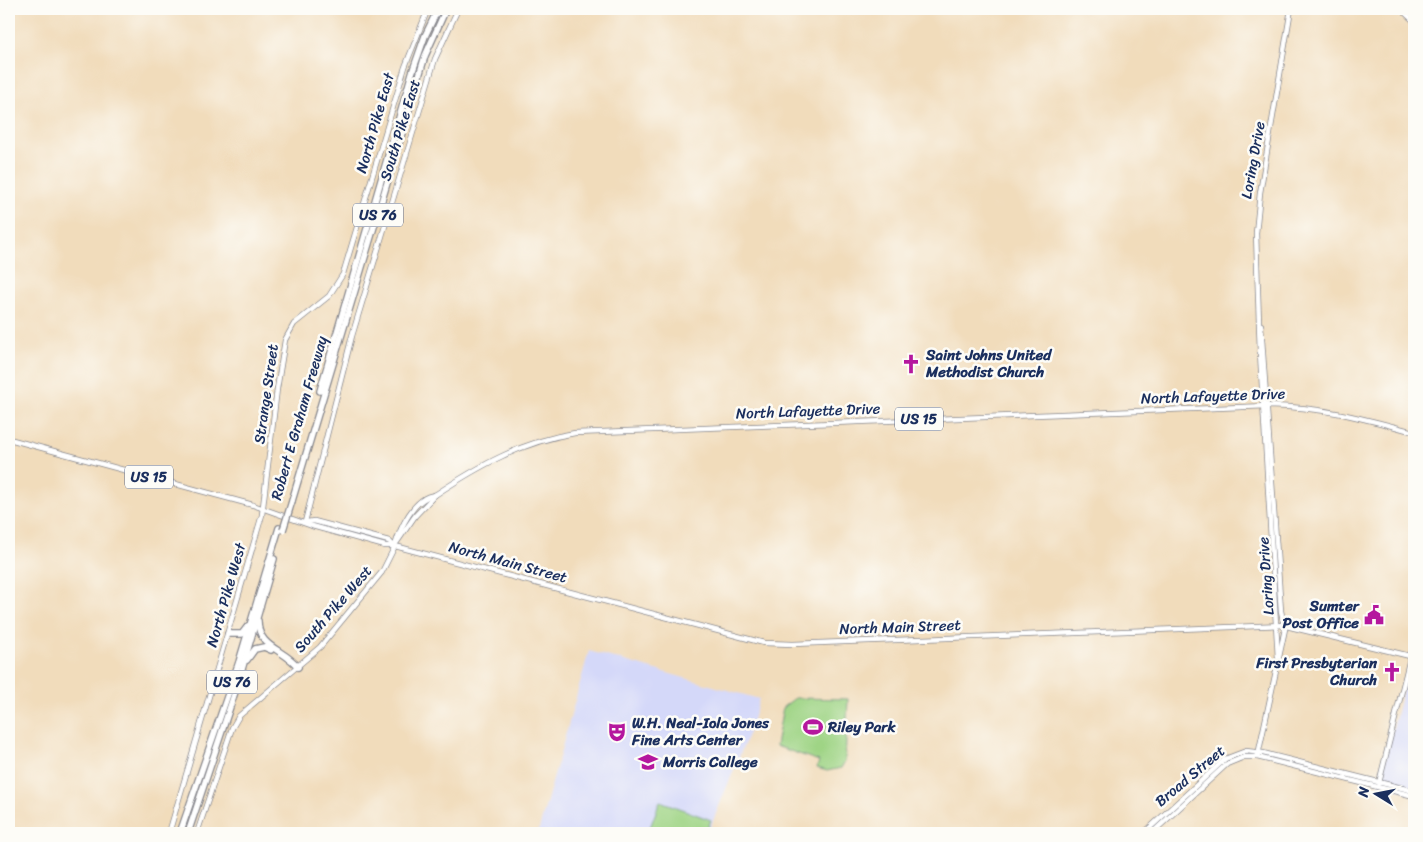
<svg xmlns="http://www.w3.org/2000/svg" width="1423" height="842" viewBox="0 0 1423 842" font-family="Sriracha,sans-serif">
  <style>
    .built { fill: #d4d8f9 }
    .green { fill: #9fd485; stroke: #5d8272 }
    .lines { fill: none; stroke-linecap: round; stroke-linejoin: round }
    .secondary-casing { stroke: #86868c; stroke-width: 6 }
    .primary-casing { stroke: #86868c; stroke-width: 6 }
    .highway-casing { stroke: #86868c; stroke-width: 8 }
    .secondary { stroke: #fff; stroke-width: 4.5 }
    .primary { stroke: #fff; stroke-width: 4.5 }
    .highway { stroke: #fff; stroke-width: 5.5 }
    .highway-bridge-casing { stroke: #86868c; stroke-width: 8; stroke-linecap: butt }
    .highway-bridge { stroke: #fff; stroke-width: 5.5 }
    .labels { text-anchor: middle; stroke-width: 5; stroke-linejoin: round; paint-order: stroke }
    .shield { fill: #fdfcf7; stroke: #5f6c8c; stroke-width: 1 }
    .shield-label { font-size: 14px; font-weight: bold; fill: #1b2f5e }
    .street-label { font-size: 15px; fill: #1b2f5e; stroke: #fdfcf7 }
    .poi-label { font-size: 15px; font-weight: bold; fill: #1b2f5e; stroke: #fdfcf7; text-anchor: start }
  </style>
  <rect width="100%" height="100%" fill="#fdfcf7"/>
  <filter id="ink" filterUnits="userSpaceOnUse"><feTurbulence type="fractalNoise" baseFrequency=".02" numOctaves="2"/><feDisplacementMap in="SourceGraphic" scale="10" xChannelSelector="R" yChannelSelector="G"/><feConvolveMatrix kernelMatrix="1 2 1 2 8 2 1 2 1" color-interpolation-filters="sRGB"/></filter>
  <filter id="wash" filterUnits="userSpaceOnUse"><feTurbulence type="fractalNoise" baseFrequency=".0096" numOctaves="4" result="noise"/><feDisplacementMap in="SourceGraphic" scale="20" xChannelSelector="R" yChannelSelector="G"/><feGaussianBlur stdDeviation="1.12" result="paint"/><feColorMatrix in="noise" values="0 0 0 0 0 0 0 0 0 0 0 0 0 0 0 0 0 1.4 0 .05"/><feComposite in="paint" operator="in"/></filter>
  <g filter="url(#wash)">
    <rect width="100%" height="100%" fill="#f1dcbb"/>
    <!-- built -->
    <g class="built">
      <polygon points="1414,644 1414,793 1379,784"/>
      <polygon points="589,651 759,699 750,730 708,833 538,833"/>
    </g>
    <!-- green -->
    <g class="green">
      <polygon points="795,698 848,699 845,761 841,768 827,771 817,768 819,761 776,746 783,707"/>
      <polygon points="660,801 711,820 706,833 648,833"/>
    </g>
  </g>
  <g filter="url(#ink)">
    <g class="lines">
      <defs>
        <g id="secondary">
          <polyline points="305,522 352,336 388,216 435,59 458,9"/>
          <polyline points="1278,658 1260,353 1256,233 1260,193 1291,9"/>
          <polyline points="1258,755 1285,629 1281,611 1261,325"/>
          <polyline points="169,833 262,515 277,389 285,340 294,324 329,296 343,274 405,67 428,9"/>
          <polyline points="197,833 232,728 239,716 320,647 382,572 395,546 764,643 793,644 1282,625 1414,657"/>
        </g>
        <g id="primary">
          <polyline points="1401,9 1414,21"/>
          <polyline points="9,439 253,505 312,526 385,546 395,546"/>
          <polyline points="307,522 314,521 389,541 394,546"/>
          <polyline points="397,542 415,516 435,495"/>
          <path d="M395,546C400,528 414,497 435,495C479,466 523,441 575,433L1268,406C1323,407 1362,418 1414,432"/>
          <polyline points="1379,783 1414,642"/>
          <polyline points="1144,833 1225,759 1246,751 1263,753 1414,791"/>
          <polyline points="1152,833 1227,764 1244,757 1257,757 1414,796"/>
        </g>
        <g id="highway">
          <polyline points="320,391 412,73 425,36 438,9"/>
          <polyline points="292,501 425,56 446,9"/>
          <path d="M258,621C258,648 284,649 298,667"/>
          <polyline points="228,634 242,634 248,626"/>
          <polyline points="247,660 255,649 264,647 271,650"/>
          <polyline points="180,833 239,662 279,528"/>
          <polyline points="188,833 238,683 274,559"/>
        </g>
      </defs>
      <!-- secondary casing -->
      <use href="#secondary" class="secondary-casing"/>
      <!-- primary casing -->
      <use href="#primary" class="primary-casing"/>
      <!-- highway casing -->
      <use href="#highway" class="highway-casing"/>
      <!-- secondary -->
      <use href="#secondary" class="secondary"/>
      <!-- primary -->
      <use href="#primary" class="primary"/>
      <!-- highway -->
      <use href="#highway" class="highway"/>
      <defs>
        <polyline id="highway-bridge" points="283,530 292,501"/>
      </defs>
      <!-- highway-bridge casing -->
      <use href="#highway-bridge" class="highway-bridge-casing"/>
      <!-- highway-bridge -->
      <use href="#highway-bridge" class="highway-bridge"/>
    </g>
  </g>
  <!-- icons -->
  <defs>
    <symbol id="church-bare" viewBox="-9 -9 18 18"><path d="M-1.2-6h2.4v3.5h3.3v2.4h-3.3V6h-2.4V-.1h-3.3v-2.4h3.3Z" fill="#b5179e" stroke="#fdfcf7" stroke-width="2.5" paint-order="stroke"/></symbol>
    <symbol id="civic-bare" viewBox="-9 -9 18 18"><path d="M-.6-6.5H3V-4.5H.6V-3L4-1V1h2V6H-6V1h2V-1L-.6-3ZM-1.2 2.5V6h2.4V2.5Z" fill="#b5179e" stroke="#fdfcf7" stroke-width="2.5" paint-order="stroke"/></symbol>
    <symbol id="stadium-bare" viewBox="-9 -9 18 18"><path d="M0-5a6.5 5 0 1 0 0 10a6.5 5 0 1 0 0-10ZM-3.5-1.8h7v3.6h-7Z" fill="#b5179e" stroke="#fdfcf7" stroke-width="2.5" paint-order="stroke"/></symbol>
    <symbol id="theatre-bare" viewBox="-9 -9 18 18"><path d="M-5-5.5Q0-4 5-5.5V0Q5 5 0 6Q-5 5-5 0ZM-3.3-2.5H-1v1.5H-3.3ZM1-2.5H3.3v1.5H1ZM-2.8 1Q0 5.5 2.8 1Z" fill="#b5179e" stroke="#fdfcf7" stroke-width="2.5" paint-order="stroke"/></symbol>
    <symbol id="university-bare" viewBox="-9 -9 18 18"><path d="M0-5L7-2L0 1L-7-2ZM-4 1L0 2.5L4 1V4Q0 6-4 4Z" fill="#b5179e" stroke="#fdfcf7" stroke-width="2.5" paint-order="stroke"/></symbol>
  </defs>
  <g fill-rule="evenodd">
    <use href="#church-bare" x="897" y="350" width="28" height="28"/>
    <use href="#civic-bare" x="1360" y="601" width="28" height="28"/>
    <use href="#church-bare" x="1378" y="658" width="28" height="28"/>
    <use href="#stadium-bare" x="799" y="713" width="28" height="28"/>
    <use href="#theatre-bare" x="603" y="718" width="28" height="28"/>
    <use href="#university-bare" x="634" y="748" width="28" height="28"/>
  </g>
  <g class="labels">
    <!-- shield labels -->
    <g class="shield">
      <rect x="353" y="203.5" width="50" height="23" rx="4"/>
      <rect x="895" y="407.5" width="48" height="23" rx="4"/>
      <rect x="125" y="465.5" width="48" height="23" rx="4"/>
      <rect x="207" y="670.5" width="50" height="23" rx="4"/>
    </g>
    <g class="shield-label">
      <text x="378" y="220">US 76</text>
      <text x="919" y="424">US 15</text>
      <text x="149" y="482">US 15</text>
      <text x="232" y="687">US 76</text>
    </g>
    <!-- street labels -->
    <g class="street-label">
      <text transform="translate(375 123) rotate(-74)" y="5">North Pike East</text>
      <text transform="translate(400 130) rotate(-73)" y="5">South Pike East</text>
      <text transform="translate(1253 160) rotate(-80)" y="5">Loring Drive</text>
      <text transform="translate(266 394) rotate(-82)" y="5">Strange Street</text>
      <text transform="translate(1213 396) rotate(-2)" y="5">North Lafayette Drive</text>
      <text transform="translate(808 411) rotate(-2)" y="5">North Lafayette Drive</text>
      <text transform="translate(299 418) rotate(-74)" y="5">Robert E Graham Freeway</text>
      <text transform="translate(508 562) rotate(15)" y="5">North Main Street</text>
      <text transform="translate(1266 576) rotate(-94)" y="5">Loring Drive</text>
      <text transform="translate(226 595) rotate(-74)" y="5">North Pike West</text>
      <text transform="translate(333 609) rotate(-49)" y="5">South Pike West</text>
      <text transform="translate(900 627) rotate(-2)" y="5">North Main Street</text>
      <text transform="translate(1190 776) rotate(-40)" y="5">Broad Street</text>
    </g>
    <!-- poi labels -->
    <g class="poi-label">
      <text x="926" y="360">Saint Johns United<tspan x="926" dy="17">Methodist Church</tspan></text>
      <text x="1359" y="611" text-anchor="end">Sumter<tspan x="1359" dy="17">Post Office</tspan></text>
      <text x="1377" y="668" text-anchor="end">First Presbyterian<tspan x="1377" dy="17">Church</tspan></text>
      <text x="632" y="728">W.H. Neal-Iola Jones<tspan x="632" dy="17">Fine Arts Center</tspan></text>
      <text x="828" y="732">Riley Park</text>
      <text x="663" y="767">Morris College</text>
    </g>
  </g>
  <!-- margin -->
  <rect width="1423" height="842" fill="none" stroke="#fdfcf7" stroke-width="30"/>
  <!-- north arrow -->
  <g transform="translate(1376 794) rotate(280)" stroke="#fdfcf7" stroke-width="4" paint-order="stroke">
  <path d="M0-4L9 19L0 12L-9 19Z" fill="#1b2f5e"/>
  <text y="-8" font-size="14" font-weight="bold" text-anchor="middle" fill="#1b2f5e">N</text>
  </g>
</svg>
